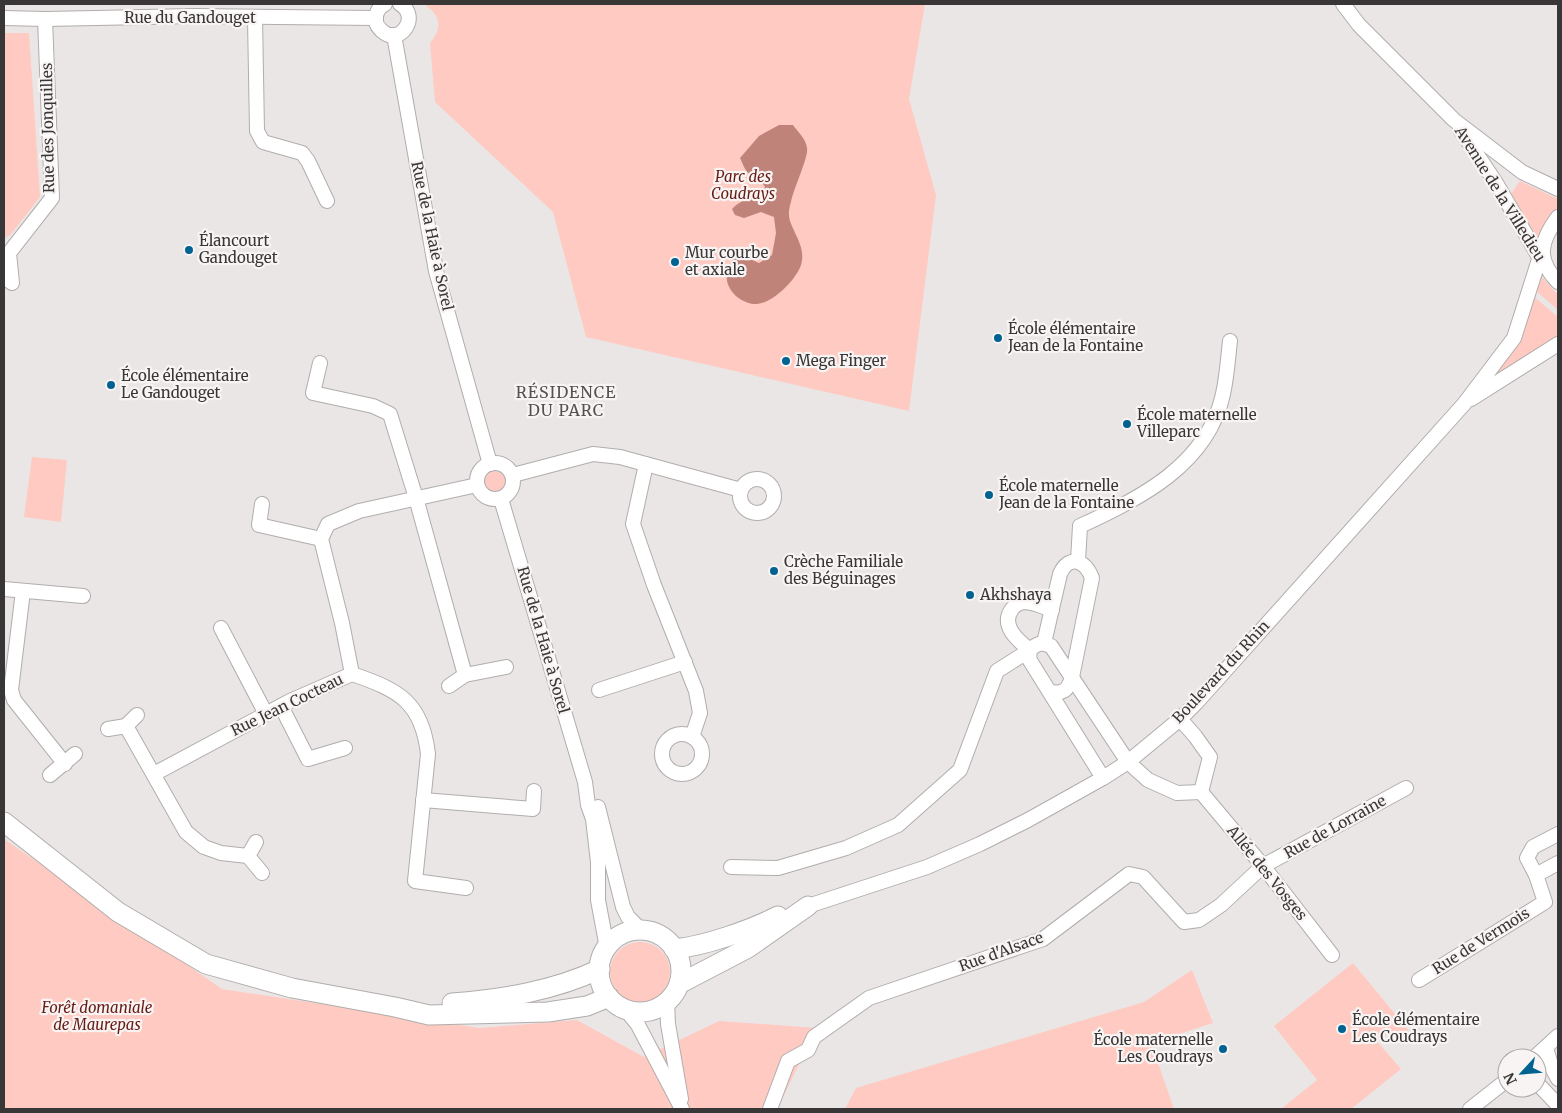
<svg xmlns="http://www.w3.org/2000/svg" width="1562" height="1113" viewBox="0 0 1562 1113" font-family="Merriweather,serif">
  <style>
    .green { fill: #fecac1 }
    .water { fill: #c08379 }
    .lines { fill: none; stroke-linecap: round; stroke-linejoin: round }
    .street-casing { stroke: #b1adad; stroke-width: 16 }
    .secondary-casing { stroke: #b1adad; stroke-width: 21 }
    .street { stroke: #fff; stroke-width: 14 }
    .secondary { stroke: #fff; stroke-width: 19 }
    .poi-dot { fill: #006291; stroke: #f8f4f3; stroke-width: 2 }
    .labels { text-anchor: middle; stroke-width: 4.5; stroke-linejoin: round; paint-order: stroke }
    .street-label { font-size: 15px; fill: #383636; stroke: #f8f4f3 }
    .park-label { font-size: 15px; font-style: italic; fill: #661c14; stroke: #f8f4f3 }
    .poi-label { font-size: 15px; fill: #383636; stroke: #f8f4f3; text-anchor: start }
    .neighbourhood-label { font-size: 16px; letter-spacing: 1px; fill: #545150; stroke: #f8f4f3 }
  </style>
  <rect width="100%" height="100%" fill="#ebe6e6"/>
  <!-- green -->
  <g class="green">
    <path d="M425,4H925L909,99L936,195L909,411L586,337L553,212L435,102L430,43C438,33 442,23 434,13C431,9 427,7 425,4Z"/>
    <polygon points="4,33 29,33 40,197 11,234 4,239"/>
    <polygon points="1520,181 1558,199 1558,210 1547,221 1538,239 1511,194"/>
    <polygon points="1541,276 1558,295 1558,310 1535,290"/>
    <polygon points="1533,296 1558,317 1558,338 1485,382"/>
    <polygon points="32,457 67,460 61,522 24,517"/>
    <circle cx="495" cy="481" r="10"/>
    <polygon points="4,839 222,989 479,1028 577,1020 644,1057 719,1021 817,1028 777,1109 4,1109"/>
    <circle cx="640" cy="972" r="30"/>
    <polygon points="1353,963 1409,1031 1374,1038 1401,1069 1351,1109 1281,1109 1317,1080 1274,1026"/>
    <polygon points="1192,970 1213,1023 1151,1043 1174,1109 845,1109 856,1088 1144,1002"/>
  </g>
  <!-- water -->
  <path class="water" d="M779,125H793C798,132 806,139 807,148C809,156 793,190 791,202C789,208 788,215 790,221C795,236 806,248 801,265C796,280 771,306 753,304C738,302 724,288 727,272C728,268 731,263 733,258L741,255L759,263L772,255L776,233L774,217L761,212L744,218L735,215L732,209C740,200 750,198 762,196L765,187C761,180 758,180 752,176C745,172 743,164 740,158L759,136Z"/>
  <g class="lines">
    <defs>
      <g id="street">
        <path d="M385,4C379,7 375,13 376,21C376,25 379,28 382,31C400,47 421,16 400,4"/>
        <polyline points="1343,4 1359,25 1454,120 1522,172 1558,189"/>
        <polyline points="4,18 45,19 195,16 376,18"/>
        <polyline points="255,18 257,131 263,142 302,153 308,161 327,201"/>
        <polyline points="394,35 436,271 490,464"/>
        <polyline points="1460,129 1496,183 1542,262"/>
        <path d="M1558,217C1541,240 1535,259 1558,282"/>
        <polyline points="4,255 9,253 52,198 45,19"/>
        <polyline points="4,277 12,283 9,253"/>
        <polyline points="320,363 313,393 373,406 390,414 416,498 465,675 506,667"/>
        <polyline points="1471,399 1558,344"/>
        <circle cx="495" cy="481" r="18"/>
        <polyline points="646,464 633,524 654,585 696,691 700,713 692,737"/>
        <polyline points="513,475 593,454 620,457 741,490"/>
        <circle cx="757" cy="496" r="17"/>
        <polyline points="501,499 585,782 588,805 593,819 598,862 598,900 607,948"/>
        <polyline points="262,504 259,525 321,539"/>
        <path d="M1078,561L1080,526C1140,499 1208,464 1223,394C1227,376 1228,358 1230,341"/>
        <polyline points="4,589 83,596"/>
        <polyline points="23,591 11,690 14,700 65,764"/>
        <polyline points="221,628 266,714"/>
        <path d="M1044,643L1060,574C1069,554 1085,560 1092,578L1072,677C1068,690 1064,694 1050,692"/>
        <path d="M352,674C399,690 422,702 428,754L415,881L466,888"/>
        <polyline points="449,686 465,675"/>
        <polyline points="599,690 685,662"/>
        <polyline points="281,706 308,759 345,748"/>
        <polyline points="1180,719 1195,736 1210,757 1201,792"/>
        <polyline points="126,726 137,715"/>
        <polyline points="108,729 126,726 186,832 204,847 221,853 248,856"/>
        <circle cx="682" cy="754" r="20"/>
        <polyline points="154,774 290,701 352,674 342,623 321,539 328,524 359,511 477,485"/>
        <polyline points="50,775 75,754"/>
        <path d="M1103,778L1029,659L1030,650C1037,643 1042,642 1051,646L1128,762L1148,780L1177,793L1201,792"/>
        <polyline points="1201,792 1263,866 1332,955"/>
        <polyline points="423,800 533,809 534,791"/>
        <polyline points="598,807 623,907 628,917 642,931"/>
        <polyline points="256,842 248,856 262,873"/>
        <path d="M731,867L778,868L846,848L898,825L960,770L997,671L1030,650C1017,640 1000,625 1012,609C1015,605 1021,602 1026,602C1035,603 1044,607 1052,610"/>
        <polyline points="1536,875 1558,863"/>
        <polyline points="808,906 927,867 980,844 1028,820 1103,778 1128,762 1180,719 1197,702 1464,404 1514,338 1543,247"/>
        <polyline points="1419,980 1545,902 1536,875 1527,858 1533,847 1558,834"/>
        <polyline points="667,1002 668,1024 681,1099"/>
        <polyline points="626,1010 638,1025 682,1109"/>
        <polyline points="1546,1048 1552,1068 1558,1079"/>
        <polyline points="1534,1058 1558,1036"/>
        <polyline points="1537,1083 1556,1103"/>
        <polyline points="770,1109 788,1061 808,1050 814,1037 869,998 1043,939 1129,874 1143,877 1184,922 1199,920 1221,905 1263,866 1406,788"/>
        <polyline points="1470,1109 1507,1080"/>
      </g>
      <g id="secondary">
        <polyline points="4,822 118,912 206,964 292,988 395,1007 429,1015 548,1012 587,1006 609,997"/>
        <circle cx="640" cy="971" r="41"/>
        <path d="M674,949C705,946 750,930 778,916"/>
        <polyline points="679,984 748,948 808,906"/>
        <path d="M452,1003C503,999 553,991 600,969"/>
      </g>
    </defs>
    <!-- street casing -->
    <use href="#street" class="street-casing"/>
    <!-- secondary casing -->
    <use href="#secondary" class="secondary-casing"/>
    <!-- street -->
    <use href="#street" class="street"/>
    <!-- secondary -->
    <use href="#secondary" class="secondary"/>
  </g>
  <!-- markers -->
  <g class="poi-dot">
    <circle cx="189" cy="250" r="5"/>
    <circle cx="675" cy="262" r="5"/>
    <circle cx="998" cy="338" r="5"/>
    <circle cx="786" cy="361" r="5"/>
    <circle cx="111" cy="385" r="5"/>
    <circle cx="1127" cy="424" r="5"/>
    <circle cx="989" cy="495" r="5"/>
    <circle cx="774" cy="571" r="5"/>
    <circle cx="970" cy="595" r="5"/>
    <circle cx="1342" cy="1029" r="5"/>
    <circle cx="1223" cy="1049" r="5"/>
  </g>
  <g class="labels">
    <!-- street labels -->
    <g class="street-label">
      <text x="190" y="23">Rue du Gandouget</text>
      <text transform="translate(48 128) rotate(-91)" y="5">Rue des Jonquilles</text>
      <text transform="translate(1500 194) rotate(58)" y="5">Avenue de la Villedieu</text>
      <text transform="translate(432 236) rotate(78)" y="5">Rue de la Haie à Sorel</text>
      <text transform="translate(543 640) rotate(74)" y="5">Rue de la Haie à Sorel</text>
      <text transform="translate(1221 672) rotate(-47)" y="5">Boulevard du Rhin</text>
      <text transform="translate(287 705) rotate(-26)" y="5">Rue Jean Cocteau</text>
      <text transform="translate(1335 827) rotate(-29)" y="5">Rue de Lorraine</text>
      <text transform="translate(1267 873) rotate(51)" y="5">Allée des Vosges</text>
      <text transform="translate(1481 941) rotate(-32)" y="5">Rue de Vermois</text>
      <text transform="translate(1001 952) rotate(-20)" y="5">Rue d'Alsace</text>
    </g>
    <!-- park labels -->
    <g class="park-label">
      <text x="743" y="182">Parc des<tspan x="743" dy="17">Coudrays</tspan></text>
      <text x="97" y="1013">Forêt domaniale<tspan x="97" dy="17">de Maurepas</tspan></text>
    </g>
    <!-- poi labels -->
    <g class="poi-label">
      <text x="199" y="246">Élancourt<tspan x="199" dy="17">Gandouget</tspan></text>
      <text x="685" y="258">Mur courbe<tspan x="685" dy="17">et axiale</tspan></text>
      <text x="1008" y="334">École élémentaire<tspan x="1008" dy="17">Jean de la Fontaine</tspan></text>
      <text x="796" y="366">Mega Finger</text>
      <text x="121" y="381">École élémentaire<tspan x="121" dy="17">Le Gandouget</tspan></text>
      <text x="1137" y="420">École maternelle<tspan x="1137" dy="17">Villeparc</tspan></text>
      <text x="999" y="491">École maternelle<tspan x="999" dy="17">Jean de la Fontaine</tspan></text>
      <text x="784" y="567">Crèche Familiale<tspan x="784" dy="17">des Béguinages</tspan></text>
      <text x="980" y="600">Akhshaya</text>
      <text x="1352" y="1025">École élémentaire<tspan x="1352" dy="17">Les Coudrays</tspan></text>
      <text x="1213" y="1045" text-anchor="end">École maternelle<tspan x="1213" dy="17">Les Coudrays</tspan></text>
    </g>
    <!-- neighbourhood labels -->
    <g class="neighbourhood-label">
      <text x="566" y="398">RÉSIDENCE<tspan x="566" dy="18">DU PARC</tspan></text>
    </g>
  </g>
  <!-- border -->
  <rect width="1562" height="1113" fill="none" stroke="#383636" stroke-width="10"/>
  <!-- north arrow -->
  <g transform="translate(1522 1073) rotate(244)"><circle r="24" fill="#f8f4f3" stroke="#aba8a7"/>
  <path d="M0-4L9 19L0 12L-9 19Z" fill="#006291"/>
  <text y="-8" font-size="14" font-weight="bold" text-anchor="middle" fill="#383636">N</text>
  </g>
</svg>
